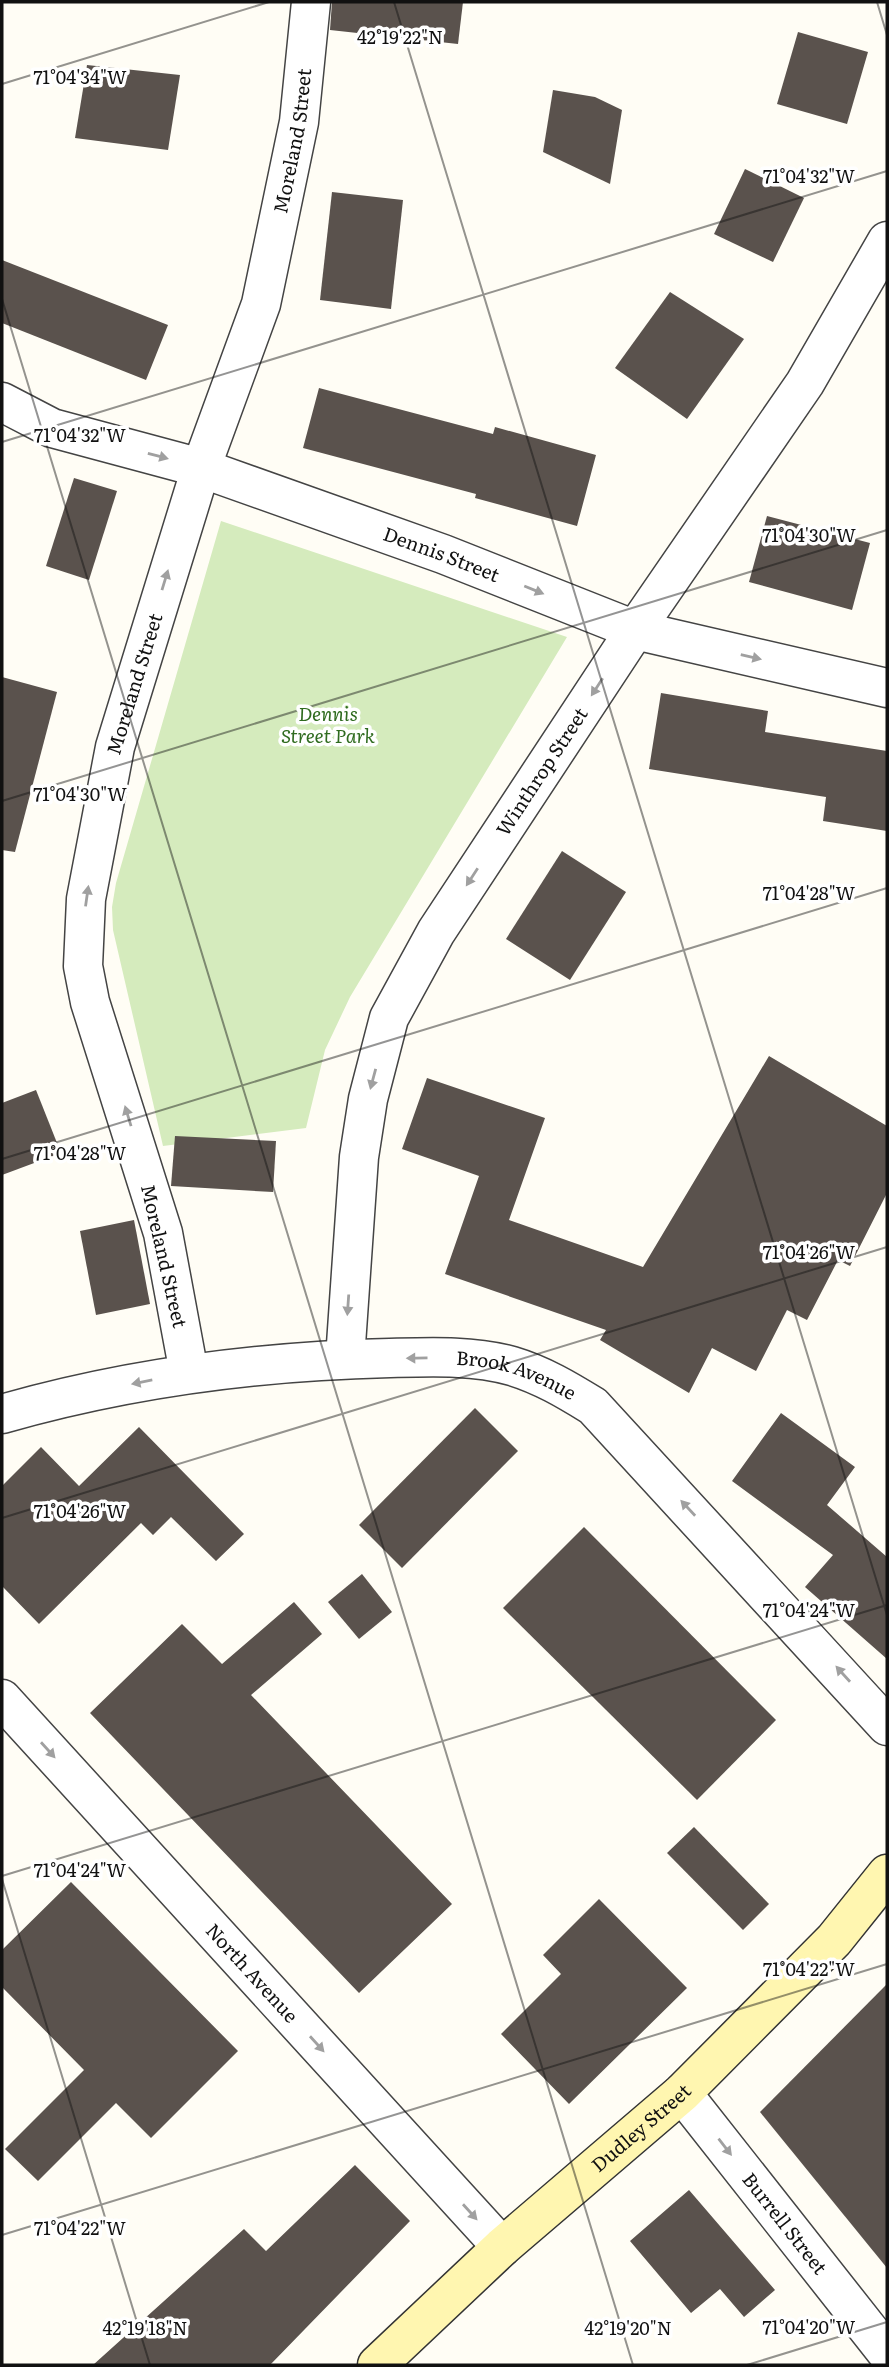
<svg xmlns="http://www.w3.org/2000/svg" width="889" height="2367" viewBox="0 0 889 2367" font-family="Literata,serif">
  <style>
    .green { fill: #d5ebbd }
    .building { fill: #5a524d }
    .lines { fill: none; stroke-linecap: round; stroke-linejoin: round }
    .street-casing { stroke: #444; stroke-width: 41 }
    .secondary-casing { stroke: #333; stroke-width: 41 }
    .street { stroke: #fff; stroke-width: 38 }
    .secondary { stroke: #fff6b0; stroke-width: 38 }
    .oneway { fill: #a0a0a0 }
    .ticks { fill: none; stroke: #111; stroke-width: 2; stroke-opacity: 0.45 }
    .labels { text-anchor: middle; stroke-width: 7; stroke-linejoin: round; paint-order: stroke }
    .street-label { font-size: 19px; fill: #111; stroke: #fff }
    .park-label { font-size: 19px; font-style: italic; fill: #2f6b1f; stroke: #fff }
    .ticks-label { font-size: 18px; text-anchor: middle; fill: #111; stroke: #fff; stroke-width: 7; stroke-linejoin: round; paint-order: stroke }
  </style>
  <rect width="100%" height="100%" fill="#fffdf5"/>
  <!-- green -->
  <polygon class="green" points="221,521 567,637 350,997 325,1050 306,1128 163,1146 113,930 112,907 116,883"/>
  <!-- building -->
  <g class="building">
    <polygon points="332,2 463,2 458,44 330,30"/>
    <polygon points="798,32 868,52 847,124 777,104"/>
    <polygon points="87,65 180,75 168,150 75,138"/>
    <polygon points="553,90 595,97 622,110 610,184 543,152"/>
    <polygon points="745,169 804,198 773,262 714,234"/>
    <polygon points="332,192 403,200 391,309 320,300"/>
    <polygon points="2,260 168,325 146,380 2,323"/>
    <polygon points="670,292 744,339 687,419 615,368"/>
    <polygon points="319,388 493,434 495,427 596,455 577,526 475,498 476,494 303,448"/>
    <polygon points="74,478 117,491 89,580 46,566"/>
    <polygon points="767,516 870,543 852,610 749,582"/>
    <polygon points="2,677 57,692 15,852 2,850"/>
    <polygon points="661,693 768,711 765,732 887,751 887,831 823,821 826,797 649,769"/>
    <polygon points="562,851 626,892 570,980 506,939"/>
    <polygon points="769,1056 887,1126 887,1193 850,1266 838,1260 807,1320 787,1310 756,1371 712,1348 689,1393 600,1340 606,1330 445,1274 479,1176 402,1149 427,1078 545,1118 509,1220 643,1267"/>
    <polygon points="36,1090 61,1153 2,1175 2,1103"/>
    <polygon points="175,1136 276,1141 273,1192 171,1186"/>
    <polygon points="134,1220 150,1304 96,1315 80,1231"/>
    <polygon points="475,1408 518,1451 402,1568 359,1525"/>
    <polygon points="781,1413 855,1467 827,1505 887,1557 887,1659 805,1587 833,1555 732,1481"/>
    <polygon points="139,1427 244,1534 216,1561 171,1517 153,1535 141,1523 39,1624 2,1586 2,1486 41,1447 79,1486"/>
    <polygon points="584,1527 776,1720 697,1800 503,1608"/>
    <polygon points="362,1574 392,1612 359,1639 328,1602"/>
    <polygon points="294,1602 322,1634 251,1695 452,1904 359,1993 90,1713 182,1624 222,1664"/>
    <polygon points="694,1827 769,1904 743,1930 667,1853"/>
    <polygon points="71,1882 238,2051 151,2138 116,2103 38,2181 5,2149 84,2070 2,1987 2,1950"/>
    <polygon points="599,1899 687,1988 569,2104 501,2034 561,1974 543,1955"/>
    <polygon points="887,1984 887,2268 760,2112"/>
    <polygon points="355,2165 410,2221 270,2365 93,2365 244,2229 266,2251"/>
    <polygon points="689,2190 775,2290 744,2317 720,2289 691,2313 630,2241"/>
  </g>
  <g class="lines">
    <defs>
      <g id="street">
        <path id="s1" d="M2,402L52,428L201,468L443,554L635,630L887,688"/>
        <path id="s2" d="M345,1359L359,1157L368,1099L389,1018L436,932L635,630L805,383L887,241"/>
        <path id="s3" d="M189,1373L163,1233L90,1002L83,966L86,899L115,747L201,468L261,304L299,122L311,2"/>
        <path id="s4" d="M2,1414C128,1378 259,1361 390,1358C429,1357 474,1355 512,1366C542,1375 567,1390 593,1406L887,1726"/>
        <path id="s5" d="M2,1699L502,2247"/>
        <path id="s6" d="M682,2093L887,2353"/>
      </g>
      <g id="secondary">
        <path id="s7" d="M377,2365L502,2247L682,2093L834,1940L887,1874"/>
      </g>
    </defs>
    <!-- street casing -->
    <use href="#street" class="street-casing"/>
    <!-- secondary casing -->
    <use href="#secondary" class="secondary-casing"/>
    <!-- street -->
    <use href="#street" class="street"/>
    <!-- secondary -->
    <use href="#secondary" class="secondary"/>
  </g>
  <!-- one-way arrows -->
  <defs><path id="oneway-solid" d="M-6-.8H1V-3.2L6.5 0L1 3.2V.8H-6Z" transform="scale(1.75)"/></defs>
  <g class="oneway">
    <use href="#oneway-solid" transform="translate(158 456) rotate(15)"/>
    <use href="#oneway-solid" transform="translate(165 580) rotate(-73)"/>
    <use href="#oneway-solid" transform="translate(534 590) rotate(22)"/>
    <use href="#oneway-solid" transform="translate(751 657) rotate(13)"/>
    <use href="#oneway-solid" transform="translate(597 687) rotate(123)"/>
    <use href="#oneway-solid" transform="translate(472 877) rotate(123)"/>
    <use href="#oneway-solid" transform="translate(87 896) rotate(-82)"/>
    <use href="#oneway-solid" transform="translate(373 1079) rotate(105)"/>
    <use href="#oneway-solid" transform="translate(128 1116) rotate(-107)"/>
    <use href="#oneway-solid" transform="translate(348 1305) rotate(94)"/>
    <use href="#oneway-solid" transform="translate(417 1358) rotate(179)"/>
    <use href="#oneway-solid" transform="translate(142 1382) rotate(169)"/>
    <use href="#oneway-solid" transform="translate(688 1508) rotate(-133)"/>
    <use href="#oneway-solid" transform="translate(843 1674) rotate(-132)"/>
    <use href="#oneway-solid" transform="translate(48 1750) rotate(48)"/>
    <use href="#oneway-solid" transform="translate(317 2044) rotate(48)"/>
    <use href="#oneway-solid" transform="translate(725 2147) rotate(52)"/>
    <use href="#oneway-solid" transform="translate(470 2212) rotate(48)"/>
  </g>
  <!-- ticks -->
  <path class="ticks" d="M394,2L887,1615M877,2L887,35M2,84L269,2M2,299L633,2365M2,442L887,171M2,801L887,530M2,1159L887,888M2,1518L887,1247M2,1876L887,1605M2,1879L150,2365M2,2235L887,1964M747,2365L887,2322"/>
  <g class="labels">
    <!-- street labels -->
    <g class="street-label">
      <text dy="7" stroke="none"><textPath href="#s3" startOffset="1276">Moreland Street</textPath></text>
      <text dy="7" stroke="none"><textPath href="#s1" startOffset="466">Dennis Street</textPath></text>
      <text dy="7" stroke="none"><textPath href="#s3" startOffset="709">Moreland Street</textPath></text>
      <text dy="7" stroke="none"><textPath href="#s2" startOffset="635">Winthrop Street</textPath></text>
      <text transform="translate(164 1256) rotate(77)" y="7">Moreland Street</text>
      <text dy="7" stroke="none"><textPath href="#s4" startOffset="522">Brook Avenue</textPath></text>
      <text dy="7" stroke="none"><textPath href="#s5" startOffset="371">North Avenue</textPath></text>
      <text dy="7" stroke="none"><textPath href="#s7" startOffset="355">Dudley Street</textPath></text>
      <text dy="7" stroke="none"><textPath href="#s6" startOffset="166">Burrell Street</textPath></text>
    </g>
    <!-- park labels -->
    <g class="park-label">
      <text x="328" y="721">Dennis<tspan x="328" dy="22">Street Park</tspan></text>
    </g>
  </g>
  <g class="ticks-label">
    <text x="400" y="44">42°19'22"N</text>
    <text x="80" y="84">71°04'34"W</text>
    <text x="809" y="183">71°04'32"W</text>
    <text x="80" y="442">71°04'32"W</text>
    <text x="809" y="542">71°04'30"W</text>
    <text x="80" y="801">71°04'30"W</text>
    <text x="809" y="900">71°04'28"W</text>
    <text x="80" y="1160">71°04'28"W</text>
    <text x="809" y="1259">71°04'26"W</text>
    <text x="80" y="1518">71°04'26"W</text>
    <text x="809" y="1617">71°04'24"W</text>
    <text x="80" y="1877">71°04'24"W</text>
    <text x="809" y="1976">71°04'22"W</text>
    <text x="80" y="2235">71°04'22"W</text>
    <text x="809" y="2334">71°04'20"W</text>
    <text x="145" y="2335">42°19'18"N</text>
    <text x="628" y="2335">42°19'20"N</text>
  </g>
  <!-- border -->
  <rect width="889" height="2367" fill="none" stroke="#111111" stroke-width="7"/>
</svg>
